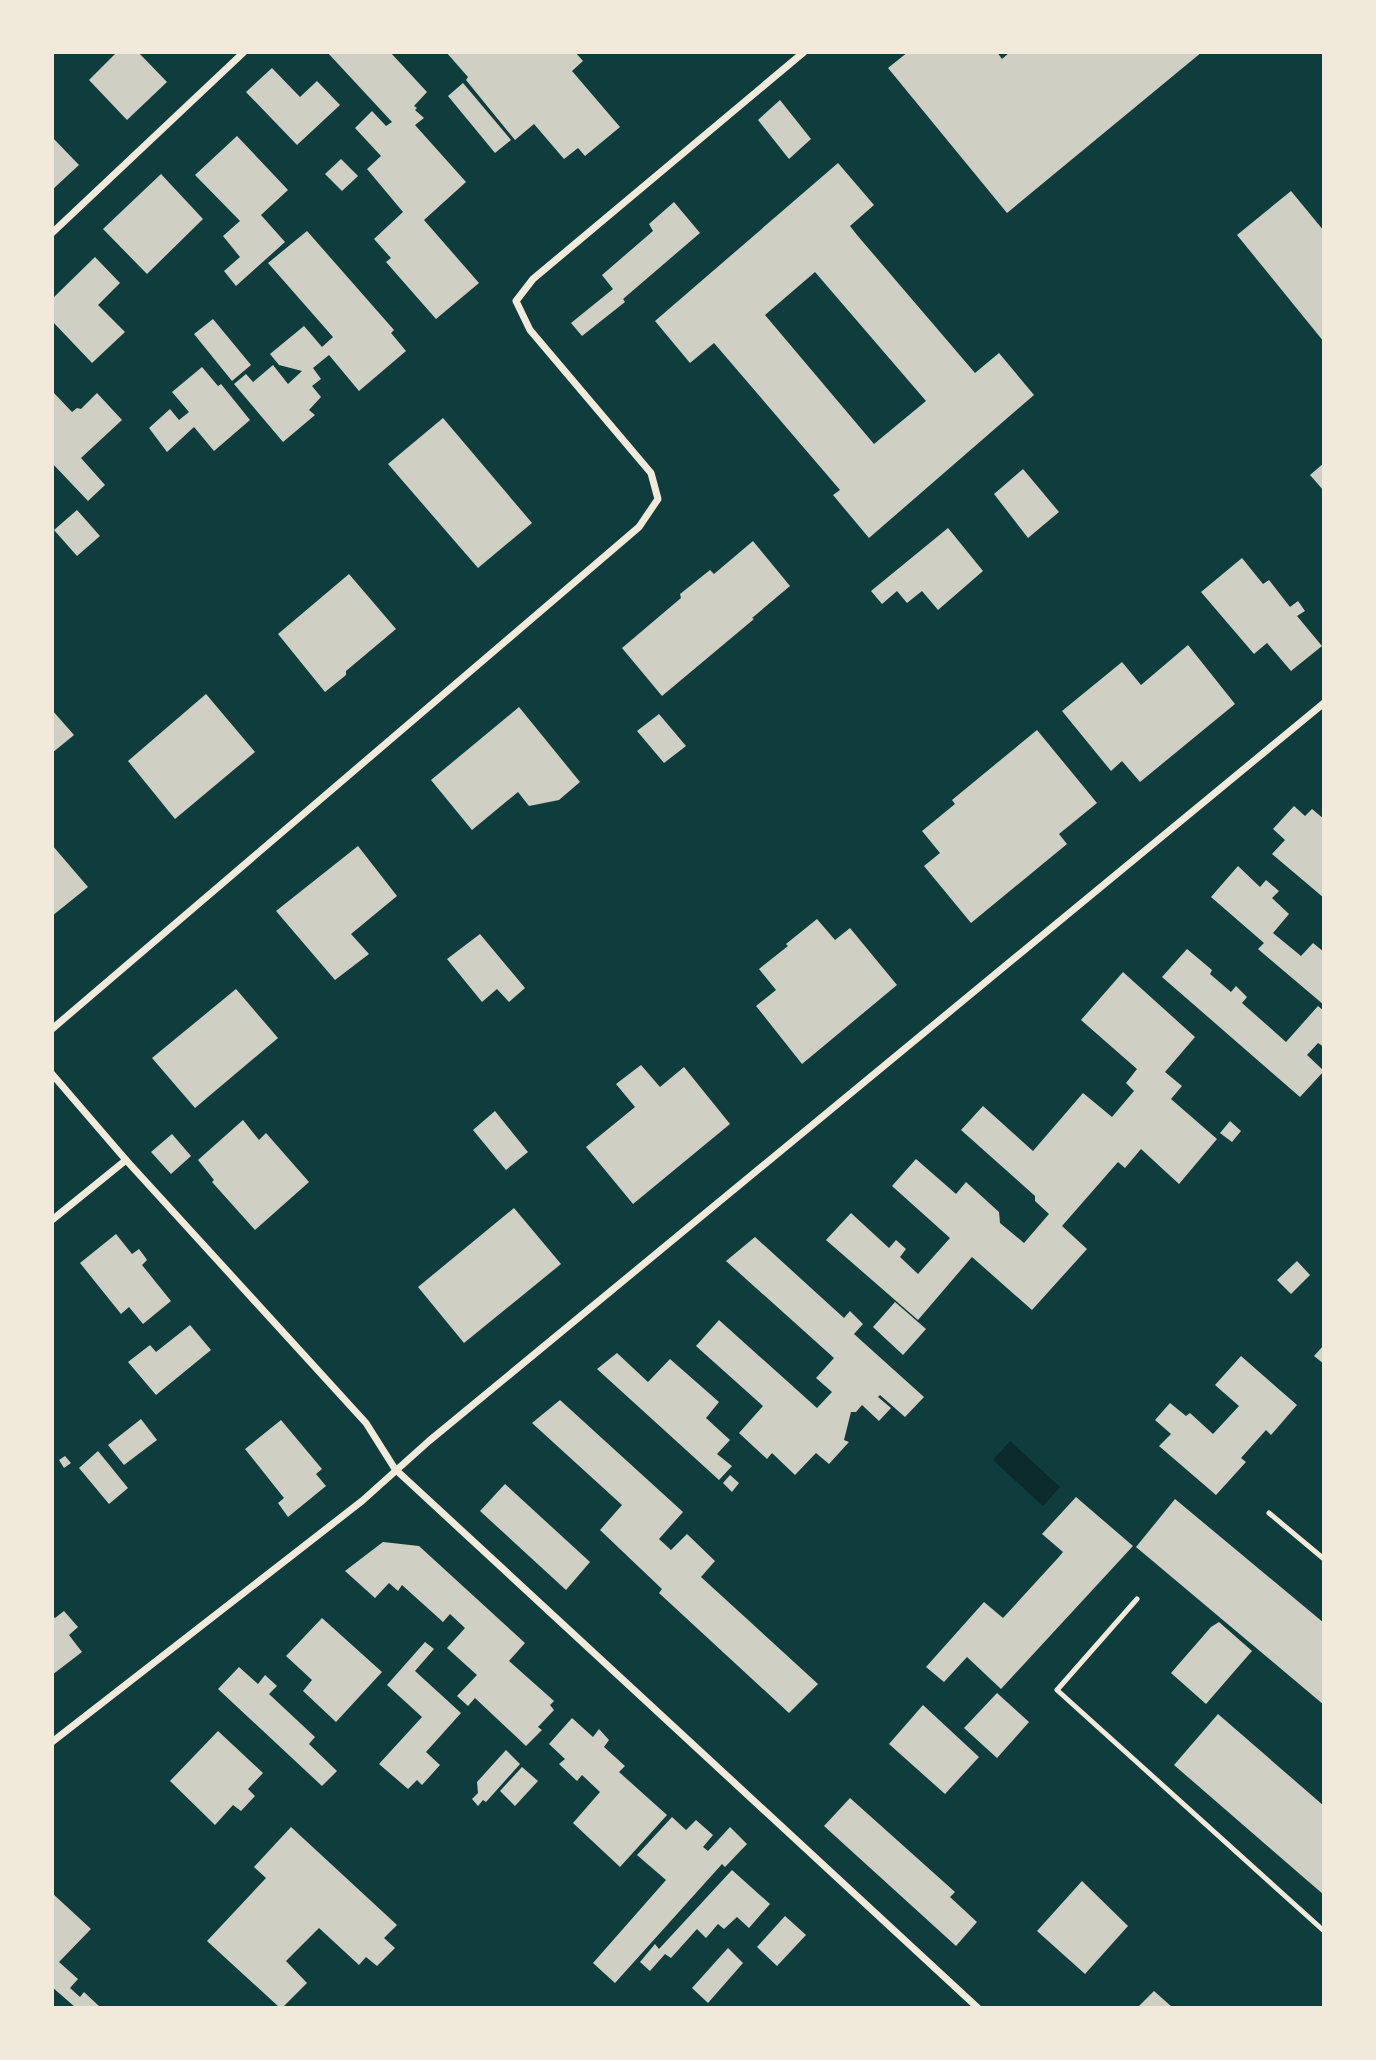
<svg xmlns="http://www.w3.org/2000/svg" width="1376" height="2060" viewBox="0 0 1376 2060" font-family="'Noto Sans',sans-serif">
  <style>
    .water { fill: #0a2a2b }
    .building { fill: #cfcfc3; fill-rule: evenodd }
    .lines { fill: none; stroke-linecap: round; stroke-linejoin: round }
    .service { stroke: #f1e9da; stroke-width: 5 }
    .minor { stroke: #f1e9da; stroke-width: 7 }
  </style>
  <rect width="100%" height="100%" fill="#0f3d3e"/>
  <!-- water -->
  <polygon class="water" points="1010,1441 1060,1487 1043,1506 993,1460"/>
  <!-- building -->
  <g class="building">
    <polygon points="117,52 138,52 167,82 127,120 89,80"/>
    <polygon points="327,52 390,52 427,92 414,106 417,108 415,110 424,118 415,125 466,182 424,220 479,283 436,319 386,262 391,258 374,239 403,212 367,169 381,156 355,128 372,111 386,126 392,122"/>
    <polygon points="446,52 575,52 583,61 572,71 620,127 585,156 578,148 564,159 534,124 515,140 466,80 468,77"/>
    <polygon points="908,52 997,52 1002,59 1010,52 1202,52 1007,213 888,68"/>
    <polygon points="272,68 300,97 317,81 340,105 297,145 246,92"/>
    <polygon points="463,83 511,140 495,153 448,96"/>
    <polygon points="780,100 811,139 789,159 758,120"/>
    <polygon points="237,136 288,190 261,215 285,242 236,286 224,271 240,257 223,236 240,221 195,175"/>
    <polygon points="52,137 79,165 52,190"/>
    <polygon points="341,159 358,176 342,191 325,174"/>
    <path d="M838,163L874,205L850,226L857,235L975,373L999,353L1034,395L869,538L833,495L840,490L714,343L690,363L655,321ZM815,272L926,401L874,444L765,315Z"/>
    <polygon points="161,174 203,219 147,274 103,229"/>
    <polygon points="1291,191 1324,231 1324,342 1237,235"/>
    <polygon points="674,202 700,233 623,299 625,302 582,336 571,323 613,289 602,275 653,231 649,224"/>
    <polygon points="307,231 394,330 391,333 406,351 359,391 329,355 313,368 321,379 312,386 321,397 309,410 315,415 283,442 234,384 246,374 253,382 273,365 288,384 302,371 279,365 270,354 304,326 322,347 333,337 268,263"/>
    <polygon points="95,257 120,283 98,305 125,332 92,363 52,321 52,299"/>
    <polygon points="213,319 251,365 232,381 194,334"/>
    <polygon points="202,367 218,386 221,384 250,420 214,451 194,427 167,452 149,428 170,409 179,420 189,412 172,392"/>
    <polygon points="54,393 72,412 77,408 81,409 97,393 122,420 81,458 105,485 88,501 52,463 52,395"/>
    <polygon points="443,418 532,523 478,568 388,464"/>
    <polygon points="1324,463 1324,491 1310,475"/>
    <polygon points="1023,469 1059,512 1028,538 994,494"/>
    <polygon points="77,510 100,536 77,556 54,530"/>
    <polygon points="948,528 983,571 938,610 922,591 907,603 897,591 882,604 871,591"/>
    <polygon points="753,541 790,586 752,618 754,619 662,696 622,648 681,598 680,594 710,570 714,574"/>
    <polygon points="1242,558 1263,584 1269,580 1290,607 1298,601 1305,611 1297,616 1322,646 1291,671 1267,643 1254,654 1201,592"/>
    <polygon points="349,574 396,629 346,671 346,675 325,692 278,634"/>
    <polygon points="1188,645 1235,704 1140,782 1122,761 1111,771 1062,711 1122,662 1141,685"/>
    <polygon points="206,694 255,752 175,819 128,761"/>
    <polygon points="519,707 580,782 559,800 529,806 518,792 472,830 431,780"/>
    <polygon points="52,710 74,735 52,753"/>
    <polygon points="659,714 686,746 664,763 637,731"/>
    <polygon points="1037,730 1097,803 1059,834 1067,844 971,923 924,866 940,853 922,831 955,804 952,800"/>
    <polygon points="1294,806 1305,816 1312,809 1324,819 1324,898 1272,854 1285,840 1273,829"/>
    <polygon points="52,845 88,887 52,916"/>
    <polygon points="358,846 397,896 351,934 369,954 335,980 276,911"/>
    <polygon points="1238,866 1260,887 1266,880 1279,891 1272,898 1289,914 1273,933 1301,956 1313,943 1324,952 1324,1005 1258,949 1264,943 1211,897"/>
    <polygon points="817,919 835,940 850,928 897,985 802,1064 756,1006 776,990 759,969 788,946 786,944"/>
    <polygon points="480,934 525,988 509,1002 497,989 482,1002 447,959"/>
    <polygon points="1187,949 1212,970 1210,974 1231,992 1236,986 1247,997 1242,1003 1286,1042 1318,1006 1324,1011 1324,1047 1318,1043 1307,1055 1324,1071 1300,1097 1162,977"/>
    <polygon points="1123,972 1195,1037 1165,1072 1182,1086 1171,1099 1217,1139 1179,1184 1141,1149 1125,1168 1118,1162 1062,1226 1087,1249 1032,1310 972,1257 918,1320 826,1240 851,1213 889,1248 896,1240 906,1249 900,1257 918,1274 950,1238 892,1186 916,1159 956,1194 966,1182 999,1212 1000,1223 1024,1243 1049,1214 1035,1201 1035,1196 961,1130 983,1106 1033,1151 1083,1093 1112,1117 1134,1091 1126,1083 1137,1069 1081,1020"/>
    <polygon points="236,989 278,1038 195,1108 152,1058"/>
    <polygon points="641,1065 660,1087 684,1067 730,1124 633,1204 586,1147 635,1107 616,1084"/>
    <polygon points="495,1111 528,1152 506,1170 473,1130"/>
    <polygon points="243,1120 259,1140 266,1133 309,1182 255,1230 212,1182 214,1180 198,1160"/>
    <polygon points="1230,1121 1241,1131 1232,1142 1220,1133"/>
    <polygon points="172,1134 191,1156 171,1174 151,1152"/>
    <polygon points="514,1208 561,1264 464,1343 418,1287"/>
    <polygon points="116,1234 132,1254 139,1249 145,1257 147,1260 142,1265 171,1301 143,1324 129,1307 121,1314 80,1263"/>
    <polygon points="755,1237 844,1318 850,1311 863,1324 854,1334 924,1397 905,1417 880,1395 878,1397 891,1408 879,1421 862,1405 856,1412 851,1412 844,1440 849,1442 829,1464 816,1453 795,1475 772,1453 767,1459 739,1433 763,1406 696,1346 719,1320 817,1408 832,1392 816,1378 834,1358 726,1261"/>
    <polygon points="1297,1261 1310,1275 1291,1294 1277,1280"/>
    <polygon points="895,1302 926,1329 903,1355 873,1327"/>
    <polygon points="190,1325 211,1350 156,1395 128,1362 150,1345 156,1352"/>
    <polygon points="1324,1345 1324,1364 1314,1356"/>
    <polygon points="617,1353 648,1382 670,1359 719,1402 706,1418 730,1440 717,1454 732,1466 719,1480 597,1369"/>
    <polygon points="1241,1356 1297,1405 1271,1435 1266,1430 1241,1458 1246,1462 1216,1495 1159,1446 1171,1434 1155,1420 1170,1403 1186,1416 1190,1413 1213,1434 1239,1406 1215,1385"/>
    <polygon points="560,1400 683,1512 659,1539 671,1550 687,1534 715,1561 701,1577 818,1684 789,1713 659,1593 662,1589 600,1530 622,1505 532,1423"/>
    <polygon points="141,1419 157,1440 124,1465 108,1445"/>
    <polygon points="281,1420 322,1469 316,1474 326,1486 288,1517 278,1503 284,1498 245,1449"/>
    <polygon points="98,1451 128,1488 109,1504 79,1468"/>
    <polygon points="65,1456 71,1463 64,1468 59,1460"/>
    <polygon points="730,1475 739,1483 732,1492 723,1483"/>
    <polygon points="505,1484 590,1562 566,1590 480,1511"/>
    <polygon points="1076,1497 1133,1546 1001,1689 967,1657 944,1682 926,1667 984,1602 1003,1618 1058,1558 1063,1552 1042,1534"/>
    <polygon points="1175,1499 1324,1623 1324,1705 1136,1547"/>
    <polygon points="383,1542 419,1546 525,1643 509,1661 554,1701 550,1705 554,1710 538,1727 542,1730 526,1746 475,1698 468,1706 457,1696 477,1675 447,1648 465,1628 450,1614 443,1622 402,1585 398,1591 389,1583 375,1598 345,1571"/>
    <polygon points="64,1611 78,1627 69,1635 82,1652 52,1675 52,1615 55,1618"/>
    <polygon points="322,1618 382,1672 336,1722 303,1691 312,1680 286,1656"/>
    <polygon points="1219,1622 1252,1651 1206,1704 1171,1673 1211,1627"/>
    <polygon points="425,1642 434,1649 415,1671 461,1713 426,1752 440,1765 422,1785 417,1780 408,1789 379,1764 422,1717 387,1685"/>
    <polygon points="239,1667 258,1684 265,1675 277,1686 269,1694 315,1737 309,1744 337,1771 322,1786 218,1689"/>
    <polygon points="997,1693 1029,1722 997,1758 964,1728"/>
    <polygon points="923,1705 979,1757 945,1794 889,1744"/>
    <polygon points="1218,1714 1324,1806 1324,1895 1174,1765"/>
    <polygon points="572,1718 593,1737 599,1729 609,1740 604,1747 625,1766 619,1772 667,1815 620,1867 573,1823 600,1792 582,1775 577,1781 559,1764 565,1759 549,1744"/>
    <polygon points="218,1731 263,1773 248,1789 255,1796 241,1811 233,1805 215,1825 170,1781"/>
    <polygon points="506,1750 520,1764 486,1802 483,1800 478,1806 472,1799 478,1793 477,1782"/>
    <polygon points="522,1767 538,1781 515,1806 500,1791"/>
    <polygon points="850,1798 955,1892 950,1897 977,1922 956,1946 824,1826"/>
    <polygon points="672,1817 686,1830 696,1820 713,1835 703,1847 708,1851 730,1827 747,1844 725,1867 722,1864 615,1983 593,1963 666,1880 637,1855"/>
    <polygon points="291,1827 397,1925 384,1938 395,1948 377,1966 366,1957 359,1965 319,1928 286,1961 307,1983 283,2007 279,2007 207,1941 266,1878 254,1867"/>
    <polygon points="732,1870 770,1904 749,1928 737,1917 724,1929 718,1924 706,1938 697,1929 671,1958 665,1954 650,1971 640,1962 655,1944 659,1949"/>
    <polygon points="1082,1881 1128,1926 1085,1974 1037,1931"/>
    <polygon points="52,1893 91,1929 59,1962 78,1979 70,1988 80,1997 84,1992 100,2007 75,2007 52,1987"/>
    <polygon points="785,1916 806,1935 777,1966 757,1947"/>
    <polygon points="728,1948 743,1963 708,2003 692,1988"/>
    <polygon points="1154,1991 1172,2007 1138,2007"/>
  </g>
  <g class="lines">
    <!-- service -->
    <g class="service">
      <polyline points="1269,1513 1324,1559"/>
      <polyline points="1137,1599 1057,1690 1324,1931"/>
    </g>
    <!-- minor -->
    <g class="minor">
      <polyline points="52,233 244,52"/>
      <polyline points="52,1029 639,527 658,499 651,473 530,330 516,301 533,279 804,52"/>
      <polyline points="52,1074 126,1160 366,1423 395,1469 978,2008"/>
      <polyline points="52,1220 126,1160"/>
      <polyline points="52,1742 362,1501 429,1441 1324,703"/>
    </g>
  </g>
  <!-- border -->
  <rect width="1376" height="2060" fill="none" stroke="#f1e9da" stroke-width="108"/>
</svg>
